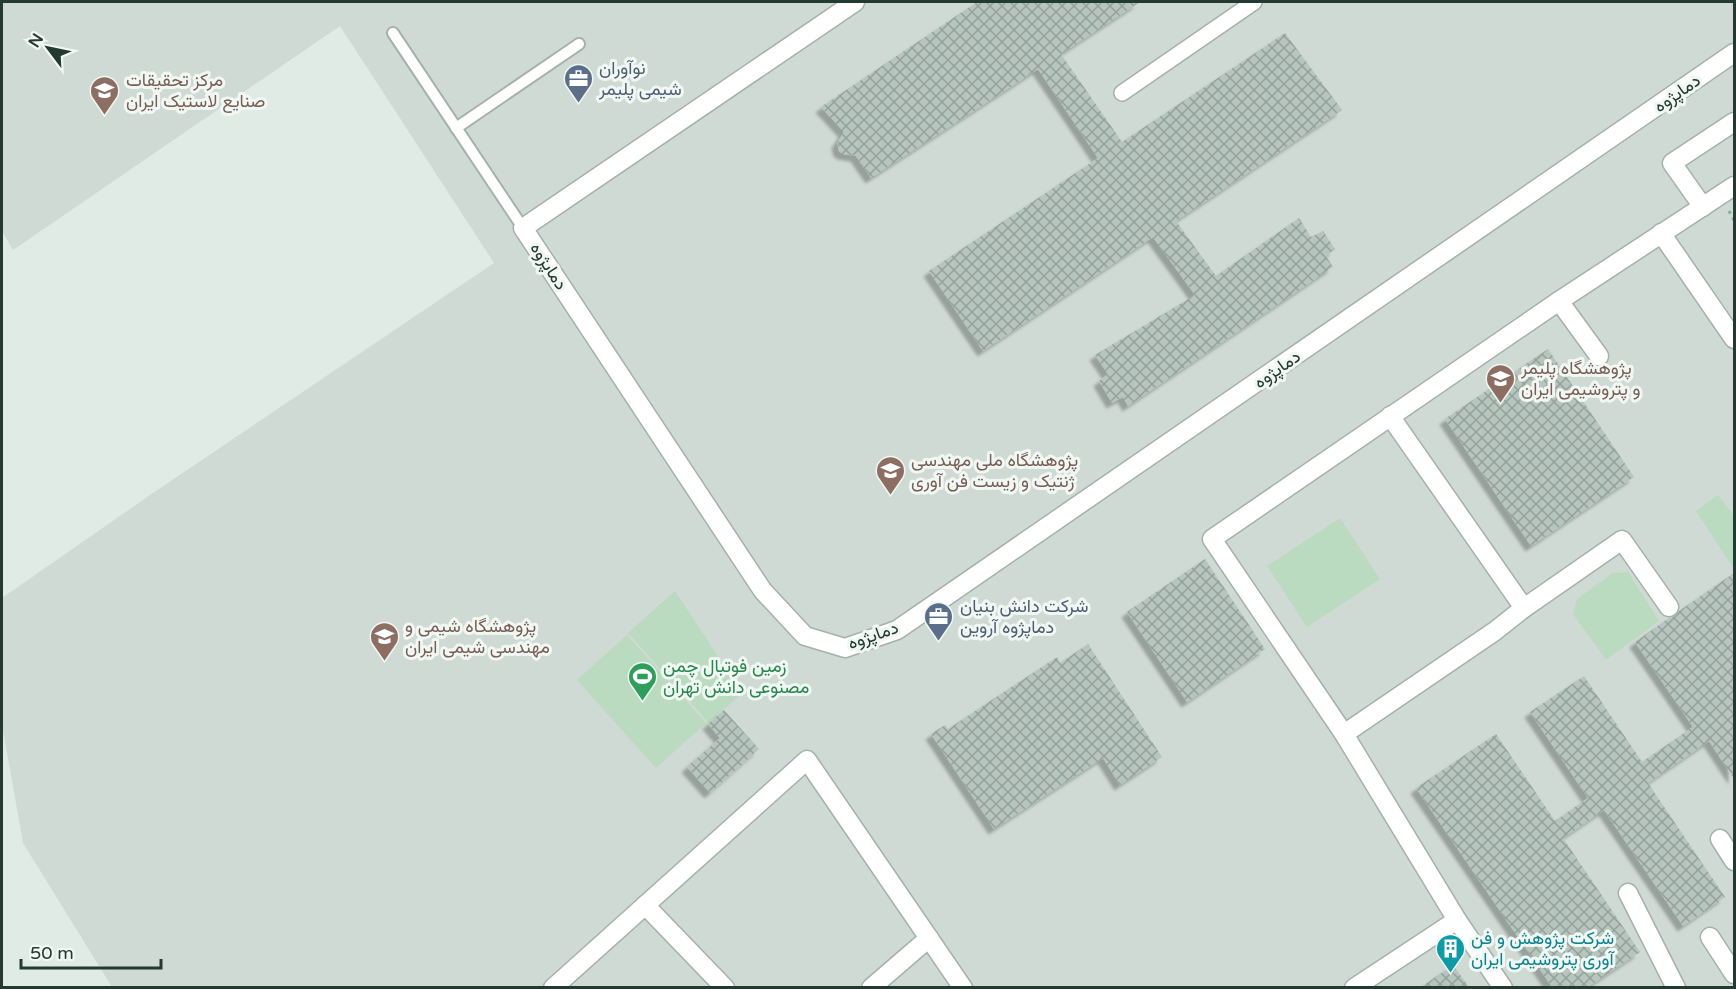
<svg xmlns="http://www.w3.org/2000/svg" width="1736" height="989" viewBox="0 0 1736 989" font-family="'Varela Round',Vazirmatn,sans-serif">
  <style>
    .built { fill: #cfdad4 }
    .garden { fill: #badbc0 }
    .building { fill: url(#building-cross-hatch); filter: url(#shadow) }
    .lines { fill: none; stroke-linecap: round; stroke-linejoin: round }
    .service-casing { stroke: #a4b2ab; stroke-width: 14 }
    .pedestrian-casing { stroke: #a4b2ab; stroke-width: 18 }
    .minor-casing { stroke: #a4b2ab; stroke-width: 21 }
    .path { stroke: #82ad9b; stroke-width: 3; stroke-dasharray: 3 4.5; stroke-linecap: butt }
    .service { stroke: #fff; stroke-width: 10 }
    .pedestrian { stroke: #fff; stroke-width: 15 }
    .minor { stroke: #fff; stroke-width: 18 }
    .labels { text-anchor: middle; stroke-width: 6; stroke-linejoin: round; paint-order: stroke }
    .service-label { font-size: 18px; fill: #4e5e75; stroke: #f1f7f3; text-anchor: start }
    .education-label { font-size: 18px; fill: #785e54; stroke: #f1f7f3; text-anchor: start }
    .street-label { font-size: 18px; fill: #223a31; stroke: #f1f7f3 }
    .leisure-label { font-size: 18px; fill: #27864d; stroke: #f1f7f3; text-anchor: start }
    .culture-label { font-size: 18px; fill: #0d838f; stroke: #f1f7f3; text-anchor: start }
  </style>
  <defs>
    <pattern id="building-cross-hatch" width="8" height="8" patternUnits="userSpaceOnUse" patternTransform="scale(1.5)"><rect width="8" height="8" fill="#b6c5be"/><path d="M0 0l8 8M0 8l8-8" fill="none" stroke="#94a19b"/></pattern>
    <filter id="shadow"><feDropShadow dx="-5.5" dy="5.5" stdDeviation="1.5" flood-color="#0004"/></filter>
  </defs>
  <rect width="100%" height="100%" fill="#e1ebe5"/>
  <!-- built -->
  <polygon class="built" points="2,2 1734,2 1734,987 112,987 23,843 2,725 2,598 150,495 494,263 340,26 13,250 2,231"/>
  <!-- garden -->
  <g class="garden">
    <polygon points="1718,495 1734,516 1734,569 1696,511"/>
    <polygon points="1340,518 1380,579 1307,627 1267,566"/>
    <polygon points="1628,572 1659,621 1606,660 1573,614 1577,599 1613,573"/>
    <polygon points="675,591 742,693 709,723 628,633"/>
    <polygon points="627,635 706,723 656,768 577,680"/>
  </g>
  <!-- building -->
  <g class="building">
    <polygon points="977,2 1140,2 1061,54 1122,142 1285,33 1342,110 1176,221 1216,276 1299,218 1311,237 1323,231 1335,249 1326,256 1333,267 1128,406 1123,397 1112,403 1099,381 1108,374 1095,355 1195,295 1153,237 983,351 929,271 1098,158 1038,69 871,178 856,156 843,154 839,151 837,143 844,132 821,107"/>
    <polygon points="1548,349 1634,477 1531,546 1445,419"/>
    <polygon points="1205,559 1265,649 1187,702 1127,612"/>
    <polygon points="1734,573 1734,779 1709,741 1648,783 1725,897 1683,926 1604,810 1563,838 1640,952 1588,987 1552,987 1416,788 1496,734 1555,821 1588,798 1530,712 1584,676 1642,762 1693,727 1635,642 1669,618 1675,616 1679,611"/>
    <polygon points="1088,644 1162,757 1120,785 1103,758 994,829 931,734 945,725 948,729 1057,657 1060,663"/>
    <polygon points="724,710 759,749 710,793 687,767 720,738 708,724"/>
    <polygon points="1453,965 1469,987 1421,987"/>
  </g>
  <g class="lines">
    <defs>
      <g id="service">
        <polyline points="393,33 523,228"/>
        <polyline points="456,128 579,44"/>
      </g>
      <polyline id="pedestrian" points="1122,93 1254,2"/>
      <g id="minor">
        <polyline points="855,2 523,228 763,591 805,636 845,648 897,630 1734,53"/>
        <polyline points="1703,207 1672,163 1734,122"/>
        <polyline points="1661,233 1734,339"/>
        <polyline points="1559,301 1599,356"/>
        <polyline points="1390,416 1524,608 1622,540 1669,607"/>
        <polyline points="1344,734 1495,631 1524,608"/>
        <polyline points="1720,839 1734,861"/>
        <polyline points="1628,893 1676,988"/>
        <polyline points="645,905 725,988"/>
        <polyline points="1457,920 1503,988"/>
        <polyline points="1710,937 1734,974"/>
        <polyline points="553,988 807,760 963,988"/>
        <polyline points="871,988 929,938"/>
        <polyline points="1354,988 1457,920 1344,734 1212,539 1559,301 1734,186"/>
      </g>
    </defs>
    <!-- service casing -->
    <use href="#service" class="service-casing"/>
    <!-- pedestrian casing -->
    <use href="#pedestrian" class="pedestrian-casing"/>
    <!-- minor casing -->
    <use href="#minor" class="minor-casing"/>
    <!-- path -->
    <polyline class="path" points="1729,211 1734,220"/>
    <!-- service -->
    <use href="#service" class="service"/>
    <!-- pedestrian -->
    <use href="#pedestrian" class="pedestrian"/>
    <!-- minor -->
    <use href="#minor" class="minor"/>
  </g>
  <!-- icons -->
  <defs>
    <symbol id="office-pin" viewBox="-11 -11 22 30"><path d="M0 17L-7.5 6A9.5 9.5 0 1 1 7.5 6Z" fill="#5c6f8a" stroke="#f1f7f3"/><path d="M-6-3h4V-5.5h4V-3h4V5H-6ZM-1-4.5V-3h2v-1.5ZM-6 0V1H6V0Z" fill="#fff"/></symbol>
    <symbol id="university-pin" viewBox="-11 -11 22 30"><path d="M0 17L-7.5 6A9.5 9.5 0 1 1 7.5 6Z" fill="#8d6e63" stroke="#f1f7f3"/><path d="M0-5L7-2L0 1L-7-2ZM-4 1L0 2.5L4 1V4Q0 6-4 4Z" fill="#fff"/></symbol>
    <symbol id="stadium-pin" viewBox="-11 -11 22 30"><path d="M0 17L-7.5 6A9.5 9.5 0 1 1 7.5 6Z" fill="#2e9e5b" stroke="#f1f7f3"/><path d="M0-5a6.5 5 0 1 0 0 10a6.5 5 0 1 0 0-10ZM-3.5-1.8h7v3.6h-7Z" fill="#fff"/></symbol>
    <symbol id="building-pin" viewBox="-11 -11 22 30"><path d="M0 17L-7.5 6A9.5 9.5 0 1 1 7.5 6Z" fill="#0f9aa8" stroke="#f1f7f3"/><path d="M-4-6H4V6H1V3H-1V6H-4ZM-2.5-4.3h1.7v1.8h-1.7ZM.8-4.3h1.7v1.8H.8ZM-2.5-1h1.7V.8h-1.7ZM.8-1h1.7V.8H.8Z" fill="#fff"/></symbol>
  </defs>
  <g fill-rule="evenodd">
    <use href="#office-pin" x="562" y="62" width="33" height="45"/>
    <use href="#university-pin" x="88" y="74" width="33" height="45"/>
    <use href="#university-pin" x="1484" y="362" width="33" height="45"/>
    <use href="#university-pin" x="874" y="454" width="33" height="45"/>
    <use href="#office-pin" x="922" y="600" width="33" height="45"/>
    <use href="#university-pin" x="368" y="620" width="33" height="45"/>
    <use href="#stadium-pin" x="626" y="660" width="33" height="45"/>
    <use href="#building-pin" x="1434" y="932" width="33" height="45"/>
  </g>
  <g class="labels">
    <!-- service labels -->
    <g class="service-label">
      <text x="599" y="74">نوآوران<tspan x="599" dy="21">شیمی پلیمر</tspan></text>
      <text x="960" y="612">شرکت دانش بنیان<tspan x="960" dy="21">دماپژوه آروین</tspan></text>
    </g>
    <!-- education labels -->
    <g class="education-label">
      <text x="126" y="86">مرکز تحقیقات<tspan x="126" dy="21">صنایع لاستیک ایران</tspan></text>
      <text x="1521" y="374">پژوهشگاه پلیمر<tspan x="1521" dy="21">و پتروشیمی ایران</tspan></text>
      <text x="911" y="466">پژوهشگاه ملی مهندسی<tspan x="911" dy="21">ژنتیک و زیست فن آوری</tspan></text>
      <text x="405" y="632">پژوهشگاه شیمی و<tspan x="405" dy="21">مهندسی شیمی ایران</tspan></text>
    </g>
    <!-- street labels -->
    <g class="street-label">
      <text transform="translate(1677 93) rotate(-35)" y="6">دماپژوه</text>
      <text transform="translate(549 266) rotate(57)" y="6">دماپژوه</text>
      <text transform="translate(1277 369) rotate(-35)" y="6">دماپژوه</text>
      <text transform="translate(873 635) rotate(-19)" y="6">دماپژوه</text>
    </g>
    <!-- leisure labels -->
    <g class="leisure-label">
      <text x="663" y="672">زمین فوتبال چمن<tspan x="663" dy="21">مصنوعی دانش تهران</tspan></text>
    </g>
    <!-- culture labels -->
    <g class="culture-label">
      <text x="1471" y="944">شرکت پژوهش و فن<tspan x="1471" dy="21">آوری پتروشیمی ایران</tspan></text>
    </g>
  </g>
  <!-- border -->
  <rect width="1736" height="989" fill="none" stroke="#223a31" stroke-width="6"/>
  <!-- north arrow -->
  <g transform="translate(48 48) rotate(302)" stroke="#f1f7f3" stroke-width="4.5" paint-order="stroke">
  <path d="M0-4.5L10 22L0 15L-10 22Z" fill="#223a31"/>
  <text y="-9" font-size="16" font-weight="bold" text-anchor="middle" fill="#223a31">N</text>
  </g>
  <!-- scale -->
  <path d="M21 959v9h140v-9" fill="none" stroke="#223a31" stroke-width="3"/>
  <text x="30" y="959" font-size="18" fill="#223a31" stroke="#f1f7f3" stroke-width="4.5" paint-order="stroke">50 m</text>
</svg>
